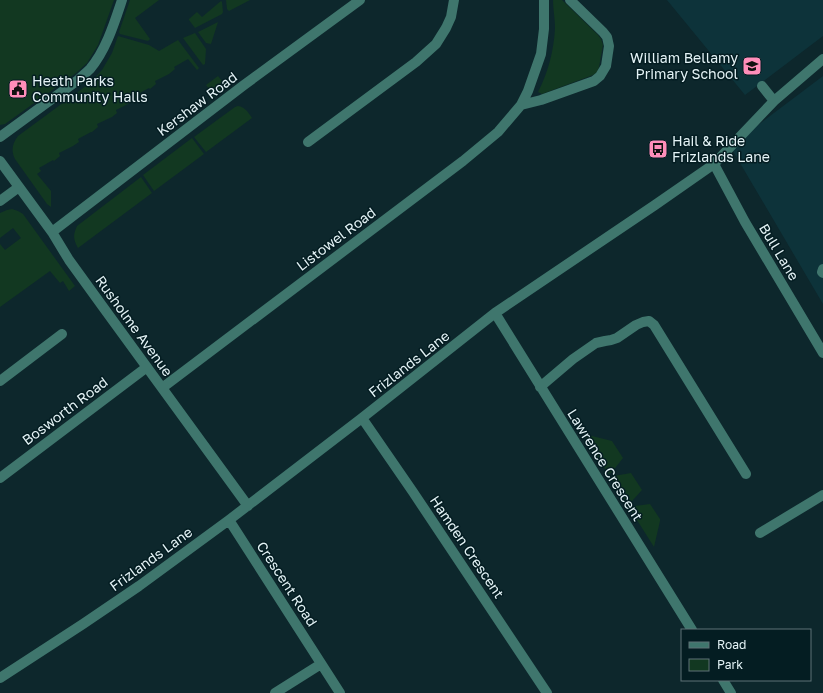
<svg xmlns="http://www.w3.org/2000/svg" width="823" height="693" viewBox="0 0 823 693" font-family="'Golos Text',sans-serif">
<rect width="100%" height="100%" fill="#0d272c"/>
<!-- built -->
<path fill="#0d333a" d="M 667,0 L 823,0 L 823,36 L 745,95 Z
M 823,76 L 823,304 L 730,146 Z"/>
<!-- green -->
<path fill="#123821" d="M 0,0 L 114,0 L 98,45 L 87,63 L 76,73 L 5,124 L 0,125 Z
M 130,0 L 159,0 L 135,18 L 150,39 L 148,41 L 120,34 L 119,32 Z
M 226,0 L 250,0 L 229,11 L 227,9 Z
M 553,0 L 562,0 L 598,35 L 601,39 L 603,45 L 599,67 L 597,72 L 593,75 L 542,94 L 538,92 C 548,73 554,50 555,28 C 555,19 553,9 553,0 Z
M 221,1 L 222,2 L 223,12 L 222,14 L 195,28 L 189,20 L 189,19 L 197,12 L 202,17 Z
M 218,22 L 211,44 L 206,43 L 198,32 Z
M 195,33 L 206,49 L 205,64 L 203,65 L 183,38 Z
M 118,36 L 149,45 L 159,51 L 178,40 L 199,68 L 197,70 L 188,59 L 174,67 L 175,69 L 169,74 L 155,81 L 156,84 L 150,89 L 149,88 L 136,95 L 137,98 L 130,103 L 116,110 L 117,113 L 112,117 L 97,124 L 98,127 L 92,132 L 91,132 L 78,139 L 79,142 L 73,146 L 59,153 L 60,156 L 54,161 L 53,160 L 39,168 L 41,171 L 37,174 L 51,191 L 51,207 L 47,204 L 15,159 C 11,151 12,144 18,136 L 90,83 L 102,70 L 112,53 Z
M 218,76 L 227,87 L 210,100 L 209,96 L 213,94 L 206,85 Z
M 238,106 C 245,107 248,112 252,118 L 206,152 L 194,137 L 235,107 Z
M 192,138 L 204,154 L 154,191 L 143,175 Z
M 141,177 L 152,193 L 78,248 C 73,239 73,235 77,226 Z
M 12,209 L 18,211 L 23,214 L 75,286 L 69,291 L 63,281 L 60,283 L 50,271 L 0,307 L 0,244 L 5,250 L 21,238 L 13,228 L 0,238 L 0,213 L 7,210 Z
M 584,434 L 612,441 L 623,458 L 612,472 L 608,474 Z
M 631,473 L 642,490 L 632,501 L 627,504 L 611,478 L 614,476 Z
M 650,504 L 660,519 L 660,521 L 654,547 L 630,509 L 635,506 Z"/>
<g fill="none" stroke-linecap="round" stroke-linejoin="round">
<!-- minor -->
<path stroke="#3f766d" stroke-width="10" d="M 762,86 L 774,101
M 521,105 L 541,100 L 594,81 L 600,76 L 606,66 L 609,46 L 607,37 L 603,32 L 570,0
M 0,137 L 78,80 C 82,76 86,73 90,69 C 106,50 114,24 122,0
M 308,142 L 416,62 L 436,44 L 446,28 L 451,17 L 454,0
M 0,161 L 52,232 L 69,260 L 103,307 L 173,403 L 248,506
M 714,164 L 745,222 L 823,353
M 0,201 L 19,187
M 52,232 L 244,85 L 360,0
M 823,269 L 822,272 L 823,273
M 495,313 L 692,630
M 0,381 L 62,334
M 540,387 L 573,359 L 596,343 L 605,341 L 611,340 L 617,338 L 636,325 L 643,322 L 649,321 L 654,325 L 746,474
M 162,388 L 463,161 L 498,132 L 521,105 L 528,91 L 541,54 L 544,29 L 544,0
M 362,418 L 413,492 L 547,693
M 0,478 L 147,367
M 229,520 L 340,693
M 760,533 L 823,495
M 0,678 L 83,624 L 139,586 L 229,520 L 362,418 L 495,313 L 655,205 L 714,164 L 774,101 L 823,59
M 723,680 L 731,693
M 275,693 L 321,664"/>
</g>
<!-- icons -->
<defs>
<g id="school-square" transform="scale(1)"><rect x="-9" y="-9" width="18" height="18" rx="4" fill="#ff8eba" stroke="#041d22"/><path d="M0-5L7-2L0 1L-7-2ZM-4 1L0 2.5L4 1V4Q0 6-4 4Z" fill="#111"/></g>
<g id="civic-square" transform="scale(1)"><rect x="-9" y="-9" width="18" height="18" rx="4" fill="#ff8eba" stroke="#041d22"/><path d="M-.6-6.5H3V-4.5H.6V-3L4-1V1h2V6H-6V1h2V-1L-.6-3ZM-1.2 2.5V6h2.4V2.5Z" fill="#111"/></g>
<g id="bus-square" transform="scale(1)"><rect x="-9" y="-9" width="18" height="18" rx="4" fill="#ff8eba" stroke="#041d22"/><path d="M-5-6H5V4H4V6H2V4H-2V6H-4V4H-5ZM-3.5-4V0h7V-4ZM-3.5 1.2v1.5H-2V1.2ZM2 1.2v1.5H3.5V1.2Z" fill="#111"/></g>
</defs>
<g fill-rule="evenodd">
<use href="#school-square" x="752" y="66"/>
<use href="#civic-square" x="18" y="89"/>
<use href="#bus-square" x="658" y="149"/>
</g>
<g text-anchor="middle" stroke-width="3" stroke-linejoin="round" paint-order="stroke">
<!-- poi labels -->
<g font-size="14" fill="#e4f3f6" stroke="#041d22" text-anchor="start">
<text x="738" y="63" text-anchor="end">William Bellamy<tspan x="738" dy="16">Primary School</tspan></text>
<text x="32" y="86">Heath Parks<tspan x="32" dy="16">Community Halls</tspan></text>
<text x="672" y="146">Hail &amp; Ride<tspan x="672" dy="16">Frizlands Lane</tspan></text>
</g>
<!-- street labels -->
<g font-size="14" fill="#e4f3f6" stroke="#041d22">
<text transform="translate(197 104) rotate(-37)" y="5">Kershaw Road</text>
<text transform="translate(336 239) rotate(-37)" y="5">Listowel Road</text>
<text transform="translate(779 252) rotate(59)" y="5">Bull Lane</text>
<text transform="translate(134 326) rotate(54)" y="5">Rusholme Avenue</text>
<text transform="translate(409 364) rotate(-38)" y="5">Frizlands Lane</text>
<text transform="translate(65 411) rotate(-37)" y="5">Bosworth Road</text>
<text transform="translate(605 465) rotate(58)" y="5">Lawrence Crescent</text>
<text transform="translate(467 547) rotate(56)" y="5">Hamden Crescent</text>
<text transform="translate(151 559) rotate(-36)" y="5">Frizlands Lane</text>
<text transform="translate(287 584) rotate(57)" y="5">Crescent Road</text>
</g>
</g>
<!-- legend -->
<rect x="681" y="629" width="130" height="52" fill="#041d22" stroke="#5e7377"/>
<rect x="689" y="642" width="20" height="6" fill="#3f766d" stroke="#5e7377"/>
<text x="717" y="649" font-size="12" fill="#e4f3f6">Road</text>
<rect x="689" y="659" width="20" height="12" fill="#123821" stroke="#5e7377"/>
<text x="717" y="669" font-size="12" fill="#e4f3f6">Park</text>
</svg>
